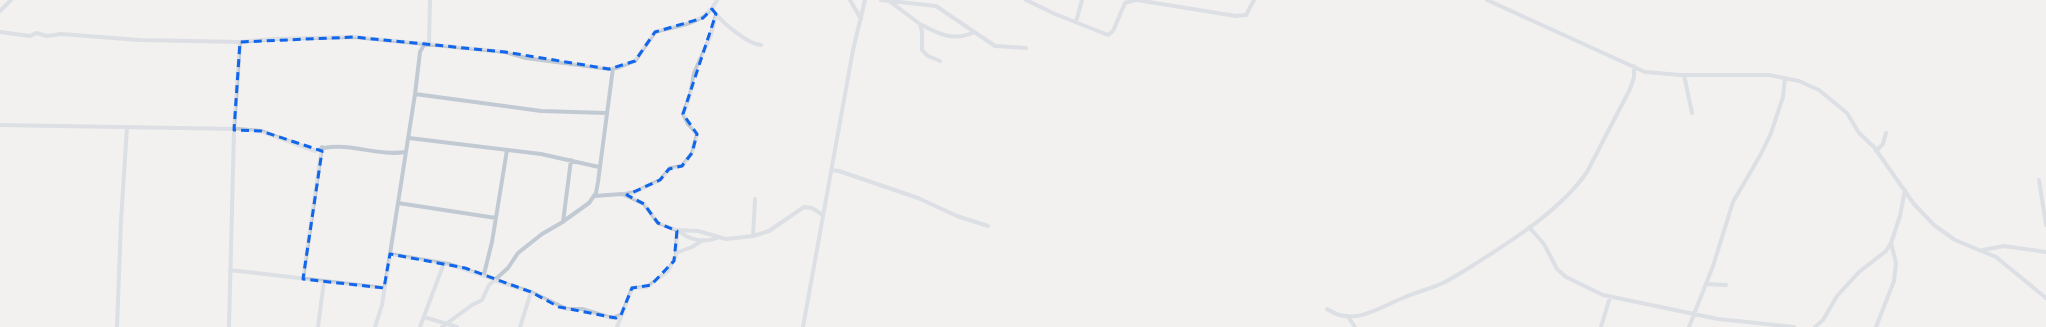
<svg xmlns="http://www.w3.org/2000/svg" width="2046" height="327" viewBox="0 0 2046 327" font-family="'Noto Sans',sans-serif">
<rect width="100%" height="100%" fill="#f3f1f0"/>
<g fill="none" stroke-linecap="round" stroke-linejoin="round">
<!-- minor -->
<path stroke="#c1cad3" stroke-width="4" d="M 850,0 L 861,19
M 881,0 L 936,6 L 995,46 L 1026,48
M 1026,0 L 1055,14 L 1108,35 L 1113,31 L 1125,3 L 1135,0
M 1137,0 L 1236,16 L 1246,15 L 1254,0
M 1487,0 L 1645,72 L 1680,75 L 1769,75 L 1799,81 L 1819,90 L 1847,113 L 1859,133 L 1874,147 L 1914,204 L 1934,225 L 1955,240 L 1996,257 L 2046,298
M 889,1 L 920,24 L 922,32 L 922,50 L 928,56 L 940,61
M 0,11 L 11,0
M 716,14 C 724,24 748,44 761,45
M 1076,22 L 1082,0
M 920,24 C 938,34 955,42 974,32
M 0,32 L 30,36 L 36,33 L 47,36 L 61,34 L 139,40 L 240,42 L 273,39 L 354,37 L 505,52 L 526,58 L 609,69 L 617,68 L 635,61 L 655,32 C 679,25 705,25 717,0
M 429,44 L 430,0
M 1684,75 L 1692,113
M 415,94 L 541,111 L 606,113
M 0,125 L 239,129 L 261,131 L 315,151 C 341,139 377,157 405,152
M 409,138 L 541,154 L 599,167
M 1876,151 L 1883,144 L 1886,133
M 832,170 L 839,171 L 918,198 L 957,216 L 988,226
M 2039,180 L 2046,225
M 625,194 L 635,192 L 660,180 L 670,168 L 682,166 L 692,153 L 697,134 L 688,124 L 683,114 L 690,95 L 694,73 L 711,35 L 716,14
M 594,196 L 622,194 L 627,196 L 644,204 L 658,223 L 676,230 L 698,231 L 726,239 L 753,236 L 769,231 L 804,207 L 812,208 L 823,215
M 398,203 L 496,218
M 563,222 L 571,160
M 1529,227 L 1544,244 L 1557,269 L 1566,277 L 1603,295 L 1718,319 L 1794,327
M 680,232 C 690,240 705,243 717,238
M 753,236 L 755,199
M 1983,250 L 2004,246 L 2046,252
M 676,253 L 692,247 L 703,240
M 390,254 L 449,264 L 494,279
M 230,270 L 384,288
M 484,274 L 492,242 L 507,150
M 303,279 L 322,147
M 494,280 L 531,292 L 567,309 L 582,309 L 612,318 L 621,315
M 1706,284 L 1726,285
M 1327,309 C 1353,327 1378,308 1403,298 C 1416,292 1430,289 1443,283 C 1453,278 1462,272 1472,266 C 1511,241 1560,211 1587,172 L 1630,89 L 1634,77 L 1634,66
M 424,317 L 457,327
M 1349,318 L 1355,327
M 117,327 L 121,221 L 127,127
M 229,327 L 234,130 L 240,42
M 318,327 L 324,281
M 375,327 L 382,305 L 398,203 L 415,94 L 420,52 L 425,43
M 420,327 L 444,263
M 442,327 L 472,305 L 482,300 L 489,285 L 508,268 L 518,253 L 542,234 L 561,223 L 589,203 L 596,193 L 598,182 L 613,68
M 520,327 L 531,292
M 617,327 L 632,288 L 647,287 L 668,271 L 676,256 L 677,231
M 803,327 L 853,50 L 865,0
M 1601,327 L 1610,297
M 1689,327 L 1713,266 L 1733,202 L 1761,154 L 1771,133 L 1783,97 L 1785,78
M 1815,327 L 1823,320 L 1837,296 L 1859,272 L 1886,251 L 1891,243 L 1900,216 L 1905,190
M 1876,327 L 1894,281 L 1896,263 L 1891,243"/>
</g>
<!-- marked area -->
<path d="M0 0H2046V327H0ZM 712,9 L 716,14 L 683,114 L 697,134 L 692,153 L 682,166 L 669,169 L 660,180 L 627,195 L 644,204 L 658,223 L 677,231 L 674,261 L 651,285 L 632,288 L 621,315 L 616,318 L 559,307 L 531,292 L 465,268 L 390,254 L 384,288 L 303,279 L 322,151 L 261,131 L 234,130 L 240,42 L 354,37 L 505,52 L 609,69 L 635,61 L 655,32 L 703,18 Z" fill="#f3f1f0" fill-opacity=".55" fill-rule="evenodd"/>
<path fill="none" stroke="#1166ec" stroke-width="3" stroke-dasharray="8 5" stroke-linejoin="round" d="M 712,9 L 716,14 L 683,114 L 697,134 L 692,153 L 682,166 L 669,169 L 660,180 L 627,195 L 644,204 L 658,223 L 677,231 L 674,261 L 651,285 L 632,288 L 621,315 L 616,318 L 559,307 L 531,292 L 465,268 L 390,254 L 384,288 L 303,279 L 322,151 L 261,131 L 234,130 L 240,42 L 354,37 L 505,52 L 609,69 L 635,61 L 655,32 L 703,18 Z"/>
</svg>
